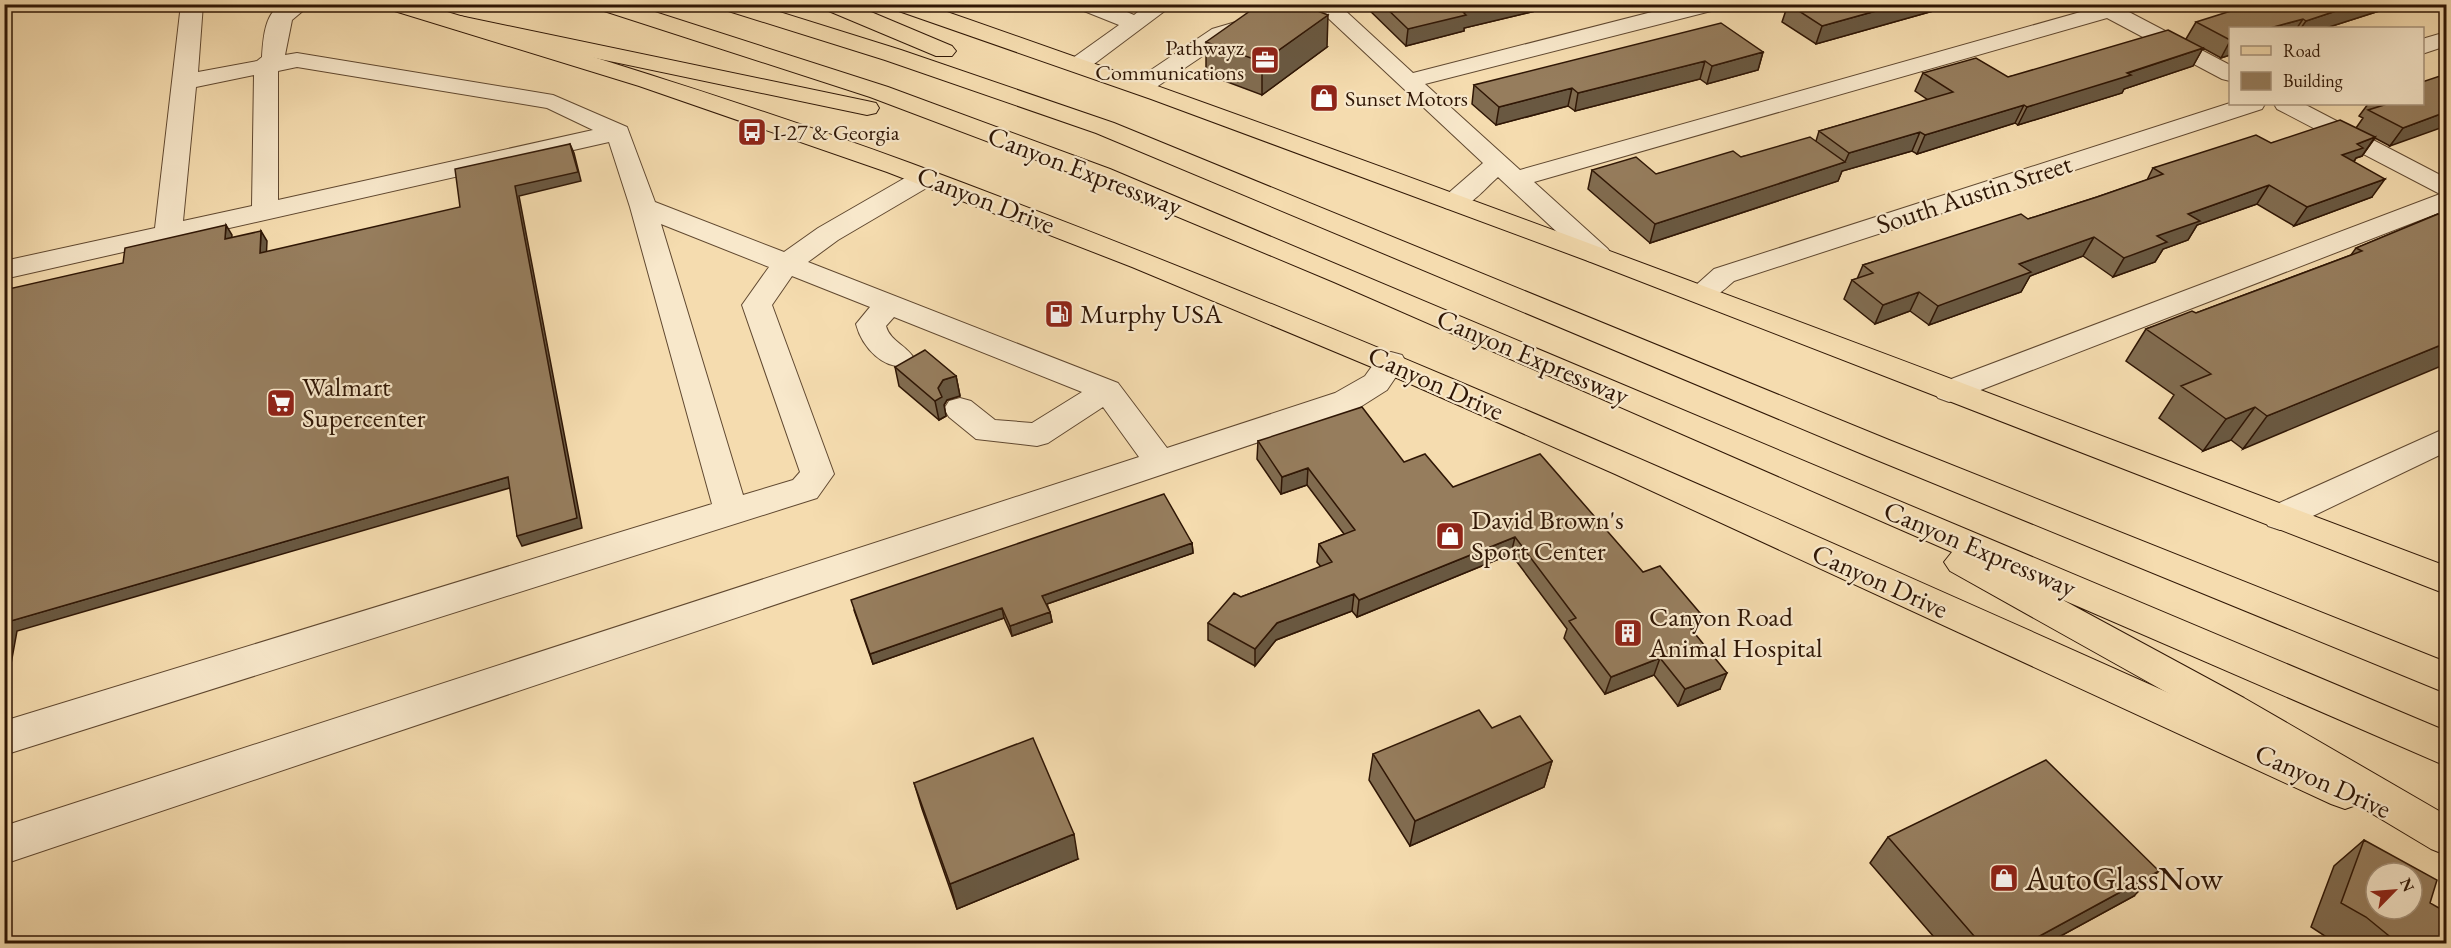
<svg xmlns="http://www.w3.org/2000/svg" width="2451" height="948" viewBox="0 0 2451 948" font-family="'EB Garamond',serif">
<rect width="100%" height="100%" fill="#f5dcaf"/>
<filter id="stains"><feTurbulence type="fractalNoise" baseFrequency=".00333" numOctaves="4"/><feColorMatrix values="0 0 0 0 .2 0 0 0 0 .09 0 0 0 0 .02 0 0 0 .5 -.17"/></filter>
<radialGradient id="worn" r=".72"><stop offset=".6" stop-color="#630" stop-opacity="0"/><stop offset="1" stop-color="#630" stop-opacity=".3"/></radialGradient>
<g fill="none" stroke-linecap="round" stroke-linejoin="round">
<!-- minor casing -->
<g stroke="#604830" stroke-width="2">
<path id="minor" d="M 181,4 L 203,4 L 198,72 L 257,61 L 262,57 C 263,42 264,12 282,5 C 289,2 303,4 311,4 L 292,20 L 285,55 L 297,53 L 553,95 L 627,127 L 655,202 L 784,252 L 818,228 L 917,171 L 926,169 L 935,171 L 939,177 L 935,183 L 838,240 L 808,262 L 1118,383 L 1167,448 L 1335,393 L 1365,376 L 1380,355 L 1391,352 L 1402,355 L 1406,362 L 1387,390 L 1357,409 L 4,864 L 4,826 L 1139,457 L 1103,407 L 1048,443 L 1037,446 L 976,439 L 949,417 L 944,409 L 949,401 L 960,398 L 971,401 L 995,420 L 1032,423 L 1082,392 L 894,317 L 886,326 C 890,341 906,345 914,358 L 910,365 C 884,372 862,347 856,324 L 870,307 L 792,276 L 772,305 L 834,474 L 817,498 L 4,755 L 4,721 L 712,504 L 630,207 L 609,142 L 4,279 L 4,261 L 155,228 ZM 297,67 L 547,108 L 593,130 L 278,200 L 278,71 ZM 254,75 L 252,206 L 183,221 L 196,87 ZM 661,224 L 769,267 L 742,305 L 800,472 L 793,480 L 743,495 Z
M 1076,4 L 1108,4 L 1134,15 L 1148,4 L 1174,4 L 1086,70 L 1070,70 L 1066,65 L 1070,60 L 1119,25 L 1079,9 Z
M 1313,4 L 1338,4 L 1413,73 L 1683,4 L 1722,4 L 1719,9 L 1425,84 L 1520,170 L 2091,9 L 2088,4 L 2143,4 L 2140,9 L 2129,12 L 2230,65 L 2230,81 L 2222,79 L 2107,18 L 1534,182 L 1608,249 L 1612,255 L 1608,261 L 1598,263 L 1588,261 L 1498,177 C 1482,191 1467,213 1445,208 L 1441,202 L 1445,196 L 1483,163 Z
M 1246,19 L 1254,21 L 1257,26 L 1254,31 L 1228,39 L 1149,92 L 1141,94 L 1133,92 L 1129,87 L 1133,82 L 1212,29 Z
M 2446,32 L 2446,46 L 2422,54 L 2422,39 Z
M 2230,103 L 2265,104 L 2262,109 L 1734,281 C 1720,293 1709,305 1690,300 L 1686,294 L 1714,269 Z
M 2274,104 L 2304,104 L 2446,178 L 2446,210 L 1960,398 L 1949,402 L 1938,398 L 1933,391 L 1938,384 L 2440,194 L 2277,109 Z
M 2446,428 L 2446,452 L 2292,526 L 2280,530 L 2268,526 L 2263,517 L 2268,508 Z"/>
</g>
<!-- major casing -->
<g stroke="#2f1605" stroke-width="2">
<path id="major" d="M 385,4 L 421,4 C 585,54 749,104 910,163 C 1403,346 1880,564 2359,778 L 2365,791 L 2359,804 L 2345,809 L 2331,804 L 1615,474 L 1374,368 L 1132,267 L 887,172 L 639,86 L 388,9 Z
M 890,4 L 924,4 C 1435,181 1940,375 2446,566 L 2446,594 L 1588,261 L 1151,99 L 893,9 Z"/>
</g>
<!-- highway casing -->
<g stroke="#2f1605" stroke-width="2">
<path id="highway" d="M 595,4 L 630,4 L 888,87 L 1110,169 L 2446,731 L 2446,766 L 2061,599 L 2244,698 L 2446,815 L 2446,855 L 2431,849 L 2216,720 L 1950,571 L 1944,562 L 1952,552 L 1334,282 L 1092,181 L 870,97 L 598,9 Z
M 719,4 L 754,4 L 901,50 L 1114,123 L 1889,440 L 2446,662 L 2446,693 L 1867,456 L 1096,133 L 885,60 L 722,9 Z
M 821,4 L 852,4 L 952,46 L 956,51 L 952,56 L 936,56 L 824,9 Z
M 460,16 L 867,101 L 876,103 L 879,108 L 876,113 L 867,115 L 452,28 L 449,23 L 452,18 Z"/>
</g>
<!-- minor -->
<use href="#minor" fill="#f8e8cb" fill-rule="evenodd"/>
<!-- major -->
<use href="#major" fill="#f5dcaf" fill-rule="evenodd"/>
<!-- highway -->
<use href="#highway" fill="#f5dcaf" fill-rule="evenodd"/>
</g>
<!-- wall -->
<path fill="#816c50" stroke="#2f1605" stroke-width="1.5" d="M 1363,4 L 1565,4 L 1464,28 L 1464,31 L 1406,46 Z
M 1788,4 L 1958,4 L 1816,44 L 1782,22 Z
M 2401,4 L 2326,28 L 2230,28 L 2230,55 L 2221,58 L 2203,48 L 2193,66 L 2124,89 L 2122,93 L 2018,125 L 2015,123 L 1917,154 L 1912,151 L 1842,171 L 1838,181 L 1650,243 L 1588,189 L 1592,170 L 1656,174 L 1741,157 L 1816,141 L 1819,131 L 1928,100 L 1915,91 L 1923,73 L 2008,77 L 2186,39 L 2196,22 Z
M 1206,42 L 1327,47 L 1262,95 L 1206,74 Z
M 1763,52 L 1758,70 L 1707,84 L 1700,79 L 1575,111 L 1568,106 L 1496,125 L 1472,104 L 1474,85 Z
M 2446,74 L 2390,146 L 2375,138 L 2362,156 L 2356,158 L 2354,162 L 2372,197 L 2294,226 L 2257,204 L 2197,225 L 2188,240 L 2163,249 L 2155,262 L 2113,277 L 2083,256 L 2030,276 L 2021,292 L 1929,325 L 1910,311 L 1875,324 L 1844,299 L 1852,280 L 1857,279 L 1863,265 L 2028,219 L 2097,197 L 2147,180 L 2153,168 L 2271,143 L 2356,128 L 2363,118 L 2359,116 L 2368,104 L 2422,104 Z
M 2438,214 L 2243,449 L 2231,440 L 2203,451 L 2159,418 L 2174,395 L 2126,361 L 2146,329 L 2196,313 L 2351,255 L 2356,248 Z
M 895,367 L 956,376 L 960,396 L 947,400 L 944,405 L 946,416 L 939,420 L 899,386 Z
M 1258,441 L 1404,462 L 1453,487 L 1692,630 L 1720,689 L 1678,706 L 1654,675 L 1605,694 L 1564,638 L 1567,629 L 1511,554 L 1357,617 L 1352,611 L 1276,640 L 1255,666 L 1208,640 L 1208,623 L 1241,597 L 1321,567 L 1317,562 L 1319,544 L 1344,534 L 1307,485 L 1281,494 L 1257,459 Z
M 1192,543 L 1193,553 L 1047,604 L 1050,612 L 1052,622 L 1012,636 L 1004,618 L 873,664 L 854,610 Z
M 1492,728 L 1552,761 L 1544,787 L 1410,846 L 1369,780 L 1373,754 Z
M 914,783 L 1078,859 L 957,909 L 922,809 Z
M 1888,837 L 2134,896 L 2046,944 L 1940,944 L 1870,863 Z
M 2364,840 L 2430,903 L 2446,944 L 2337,944 L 2311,927 L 2334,866 Z"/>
<!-- shaded-wall -->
<path fill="#695841" stroke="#2f1605" stroke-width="1.5" d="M 1496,4 L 1565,4 L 1464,28 L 1464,31 L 1406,46 L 1408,29 L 1463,12 Z
M 1901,4 L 1958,4 L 1816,44 L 1822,26 Z
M 2357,4 L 2401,4 L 2326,28 L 2301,28 L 2306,21 Z
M 1328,15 L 1327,47 L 1262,95 L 1262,62 Z
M 2303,19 L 2297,28 L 2270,28 Z
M 2230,41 L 2230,55 L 2221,58 Z
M 2203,48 L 2193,66 L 2124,89 L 2122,93 L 2018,125 L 2027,107 Z
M 1763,52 L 1758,70 L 1707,84 L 1712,66 Z
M 1705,61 L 1700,79 L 1575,111 L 1578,93 Z
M 1572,88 L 1568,106 L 1496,125 L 1499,107 Z
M 2024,105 L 2015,123 L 1917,154 L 1925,135 Z
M 2446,112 L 2446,126 L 2390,146 L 2403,128 Z
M 1920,132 L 1912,151 L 1842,171 L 1838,181 L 1650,243 L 1655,224 L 1845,162 L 1849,153 Z
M 2375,137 L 2362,156 L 2356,158 L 2351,166 L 2342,155 L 2357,144 Z
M 570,144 L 574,153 L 581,181 L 519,196 L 582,528 L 522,546 L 517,536 L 515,186 Z
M 2385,179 L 2372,197 L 2294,226 L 2307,207 Z
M 2269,185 L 2257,204 L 2197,225 L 2188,240 L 2163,249 L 2155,262 L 2113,277 L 2124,258 L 2157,236 L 2188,214 Z
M 226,225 L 232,235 L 231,249 L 225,239 Z
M 261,231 L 267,241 L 266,263 L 260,253 Z
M 2094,237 L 2083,256 L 2030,276 L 2021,292 L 1929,325 L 1938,306 L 2019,264 Z
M 1919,292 L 1910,311 L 1875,324 L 1883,305 Z
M 2446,343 L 2446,364 L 2243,449 L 2267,416 Z
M 956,376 L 960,396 L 947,400 L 944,405 L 946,416 L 939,420 L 935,401 L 938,388 L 943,380 Z
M 2255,407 L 2231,440 L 2203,451 L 2226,419 Z
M 1308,468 L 1307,485 L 1281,494 L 1282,477 Z
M 508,477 L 513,487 L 17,631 L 4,702 L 4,634 L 7,622 Z
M 1515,537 L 1511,554 L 1357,617 L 1359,600 Z
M 1192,543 L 1193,553 L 1044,605 L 1042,596 Z
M 1354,594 L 1352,611 L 1276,640 L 1255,666 L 1255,649 L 1277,623 Z
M 1002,608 L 1004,618 L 873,664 L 870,654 Z
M 1050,612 L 1052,622 L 1012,636 L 1010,626 Z
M 1700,613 L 1693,630 L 1683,619 Z
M 1660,658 L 1654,675 L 1605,694 L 1611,677 Z
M 1727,673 L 1720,689 L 1678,706 L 1685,689 Z
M 1552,761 L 1544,787 L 1410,846 L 1415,821 Z
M 1074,834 L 1078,859 L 957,909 L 950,884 Z
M 2159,871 L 2134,896 L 2046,944 L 2025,944 Z"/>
<!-- building -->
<path fill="#967d5d" stroke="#2f1605" stroke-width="1.5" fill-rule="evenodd" d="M 1260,4 L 1300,4 L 1328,15 L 1262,62 L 1206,42 Z
M 1382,4 L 1496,4 L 1463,12 L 1466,15 L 1408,29 Z
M 1788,4 L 1901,4 L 1822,26 Z
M 2253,4 L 2357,4 L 2306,21 L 2303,19 L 2270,28 L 2230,28 L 2230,40 L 2196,22 Z
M 1721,23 L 1763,52 L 1712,66 L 1705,61 L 1578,93 L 1572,88 L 1499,107 L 1474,85 Z
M 2168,30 L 2203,48 L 2127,73 L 2131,75 L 2027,107 L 2024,105 L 1925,135 L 1920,132 L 1849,153 L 1819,131 L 1953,92 L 1923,73 L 1976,58 L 2008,77 Z
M 2446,74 L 2446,112 L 2403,128 L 2368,110 L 2384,105 L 2382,104 L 2422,104 L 2422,82 Z
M 2340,120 L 2375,137 L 2357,144 L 2363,148 L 2342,155 L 2385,179 L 2307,207 L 2269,185 L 2188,214 L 2200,221 L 2157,236 L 2167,242 L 2124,258 L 2094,237 L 2019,264 L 2031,272 L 1938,306 L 1919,292 L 1883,305 L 1852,280 L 1873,273 L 1863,265 L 2021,214 L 2028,219 L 2097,197 L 2163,174 L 2153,168 L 2256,135 L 2271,143 Z
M 1810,137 L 1845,162 L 1655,224 L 1592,170 L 1636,157 L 1656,174 L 1733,151 L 1741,157 Z
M 570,144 L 578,172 L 515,186 L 577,518 L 517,536 L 508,477 L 7,622 L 4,634 L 4,290 L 123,263 L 125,248 L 226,225 L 225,239 L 261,231 L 260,253 L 460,207 L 455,169 Z
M 2438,214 L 2441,216 L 2446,214 L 2446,343 L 2267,416 L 2255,407 L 2226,419 L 2181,386 L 2211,374 L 2146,329 L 2192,311 L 2196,313 L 2362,251 L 2356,248 Z
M 925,350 L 956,376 L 943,380 L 938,388 L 942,397 L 935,401 L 895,367 Z
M 1362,407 L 1404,462 L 1425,454 L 1453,487 L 1540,454 L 1643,572 L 1660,566 L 1700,613 L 1683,619 L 1727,673 L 1685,689 L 1660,658 L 1611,677 L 1569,621 L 1576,618 L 1515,537 L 1359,600 L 1354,594 L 1277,623 L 1255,649 L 1208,623 L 1234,593 L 1241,597 L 1332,562 L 1319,544 L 1355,530 L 1308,468 L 1282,477 L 1258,441 Z
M 1164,494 L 1192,543 L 1042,596 L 1050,612 L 1010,626 L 1002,608 L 870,654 L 851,600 Z
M 1479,710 L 1492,728 L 1520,716 L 1552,761 L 1415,821 L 1373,754 Z
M 1033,738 L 1074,834 L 950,884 L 914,783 Z
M 2046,760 L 2159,871 L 2025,944 L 1981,944 L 1888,837 Z
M 2364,840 L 2437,880 L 2430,903 L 2446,912 L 2446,944 L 2399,944 L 2366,917 L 2341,903 ZM 2376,873 L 2412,873 L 2412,909 L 2376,909 Z"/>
<!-- icons -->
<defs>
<g id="office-square" transform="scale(1.5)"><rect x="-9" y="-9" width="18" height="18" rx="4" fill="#8f2418" stroke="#f8e8cb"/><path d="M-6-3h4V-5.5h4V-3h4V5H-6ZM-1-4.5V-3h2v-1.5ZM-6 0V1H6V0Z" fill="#fff"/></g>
<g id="shop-square" transform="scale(1.5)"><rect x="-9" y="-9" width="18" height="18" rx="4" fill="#8f2418" stroke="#f8e8cb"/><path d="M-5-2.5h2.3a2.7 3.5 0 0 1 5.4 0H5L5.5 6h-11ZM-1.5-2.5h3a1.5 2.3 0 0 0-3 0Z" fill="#fff"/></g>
<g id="bus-square" transform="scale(1.5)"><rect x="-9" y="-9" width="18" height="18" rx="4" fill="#8f2418" stroke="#f8e8cb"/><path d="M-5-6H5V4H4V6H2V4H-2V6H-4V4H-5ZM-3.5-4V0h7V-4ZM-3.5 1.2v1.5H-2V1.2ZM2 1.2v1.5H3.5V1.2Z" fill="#fff"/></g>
<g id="fuel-square" transform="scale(1.5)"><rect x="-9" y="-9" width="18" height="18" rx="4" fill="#8f2418" stroke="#f8e8cb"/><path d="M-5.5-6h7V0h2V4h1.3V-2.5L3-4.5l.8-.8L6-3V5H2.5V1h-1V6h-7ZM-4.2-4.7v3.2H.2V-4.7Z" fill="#fff"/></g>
<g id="supermarket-square" transform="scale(1.5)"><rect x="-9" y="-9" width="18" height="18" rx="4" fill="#8f2418" stroke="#f8e8cb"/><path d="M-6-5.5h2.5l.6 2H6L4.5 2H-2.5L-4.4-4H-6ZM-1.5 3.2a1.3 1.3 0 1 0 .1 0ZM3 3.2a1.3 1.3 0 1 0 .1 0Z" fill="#fff"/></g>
<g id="building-square" transform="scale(1.5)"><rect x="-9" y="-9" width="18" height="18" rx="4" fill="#8f2418" stroke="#f8e8cb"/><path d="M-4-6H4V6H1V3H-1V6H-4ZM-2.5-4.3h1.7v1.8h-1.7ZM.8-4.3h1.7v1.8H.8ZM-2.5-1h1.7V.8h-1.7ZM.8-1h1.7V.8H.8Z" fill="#fff"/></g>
</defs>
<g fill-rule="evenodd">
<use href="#office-square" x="1265" y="60"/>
<use href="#shop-square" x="1324" y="98"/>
<use href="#bus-square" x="752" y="132"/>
<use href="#fuel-square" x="1059" y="314"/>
<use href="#supermarket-square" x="281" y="403"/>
<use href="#shop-square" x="1450" y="536"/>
<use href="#building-square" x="1628" y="633"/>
<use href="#shop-square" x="2004" y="878"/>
</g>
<g text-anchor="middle" stroke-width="4.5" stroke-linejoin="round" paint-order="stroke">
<!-- far-poi labels -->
<g font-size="22" fill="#2f1605" stroke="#f8e8cb" text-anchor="start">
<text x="1244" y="55" text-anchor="end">Pathwayz<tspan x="1244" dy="25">Communications</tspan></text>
<text x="1345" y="106">Sunset Motors</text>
<text x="773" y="140">I-27 &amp; Georgia</text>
</g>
<!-- street labels -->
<g font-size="27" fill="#2f1605" stroke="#f8e8cb">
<text transform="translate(1085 171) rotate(21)" y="9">Canyon Expressway</text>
<text transform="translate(1974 194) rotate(-18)" y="9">South Austin Street</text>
<text transform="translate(986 200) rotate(21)" y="9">Canyon Drive</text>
<text transform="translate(1533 357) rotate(23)" y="9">Canyon Expressway</text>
<text transform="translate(1436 383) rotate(24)" y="9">Canyon Drive</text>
<text transform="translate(1980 549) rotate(23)" y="9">Canyon Expressway</text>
<text transform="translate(1880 581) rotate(24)" y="9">Canyon Drive</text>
<text transform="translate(2323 781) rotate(24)" y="9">Canyon Drive</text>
</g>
<!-- poi labels -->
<g font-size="27" fill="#2f1605" stroke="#f8e8cb" text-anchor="start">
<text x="1080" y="323">Murphy USA</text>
<text x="302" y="396">Walmart<tspan x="302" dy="31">Supercenter</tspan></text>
<text x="1471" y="529">David Brown's<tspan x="1471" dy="31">Sport Center</tspan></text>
<text x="1649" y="626">Canyon Road<tspan x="1649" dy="31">Animal Hospital</tspan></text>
</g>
<!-- near-poi labels -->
<g font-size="33" fill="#2f1605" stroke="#f8e8cb" text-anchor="start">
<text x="2025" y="890">AutoGlassNow</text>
</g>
</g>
<!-- margin -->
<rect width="2451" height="948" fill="none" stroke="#f5dcaf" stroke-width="24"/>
<rect x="6" y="6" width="2439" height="936" fill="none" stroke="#2f1605" stroke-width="3"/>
<rect x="12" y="12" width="2427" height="924" fill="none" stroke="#2f1605" stroke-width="1.5"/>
<!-- legend -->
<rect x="2229" y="27" width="195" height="78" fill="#f8e8cb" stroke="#a8947c" stroke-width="1.5"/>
<rect x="2241" y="46" width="30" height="9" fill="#f5dcaf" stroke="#a8947c" stroke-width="1.5"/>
<text x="2283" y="57" font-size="18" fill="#2f1605">Road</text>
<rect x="2241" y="72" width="30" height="18" fill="#967d5d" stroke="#a8947c" stroke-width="1.5"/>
<text x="2283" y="87" font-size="18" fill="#2f1605">Building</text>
<!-- north arrow -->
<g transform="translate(2394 891) rotate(65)"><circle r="28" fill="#f8e8cb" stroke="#a8947c" stroke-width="1.5"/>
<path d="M0-4.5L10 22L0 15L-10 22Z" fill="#8f2418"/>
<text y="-9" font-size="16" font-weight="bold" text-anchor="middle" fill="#2f1605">N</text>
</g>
<rect width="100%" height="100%" filter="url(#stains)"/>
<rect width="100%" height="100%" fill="url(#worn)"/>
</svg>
